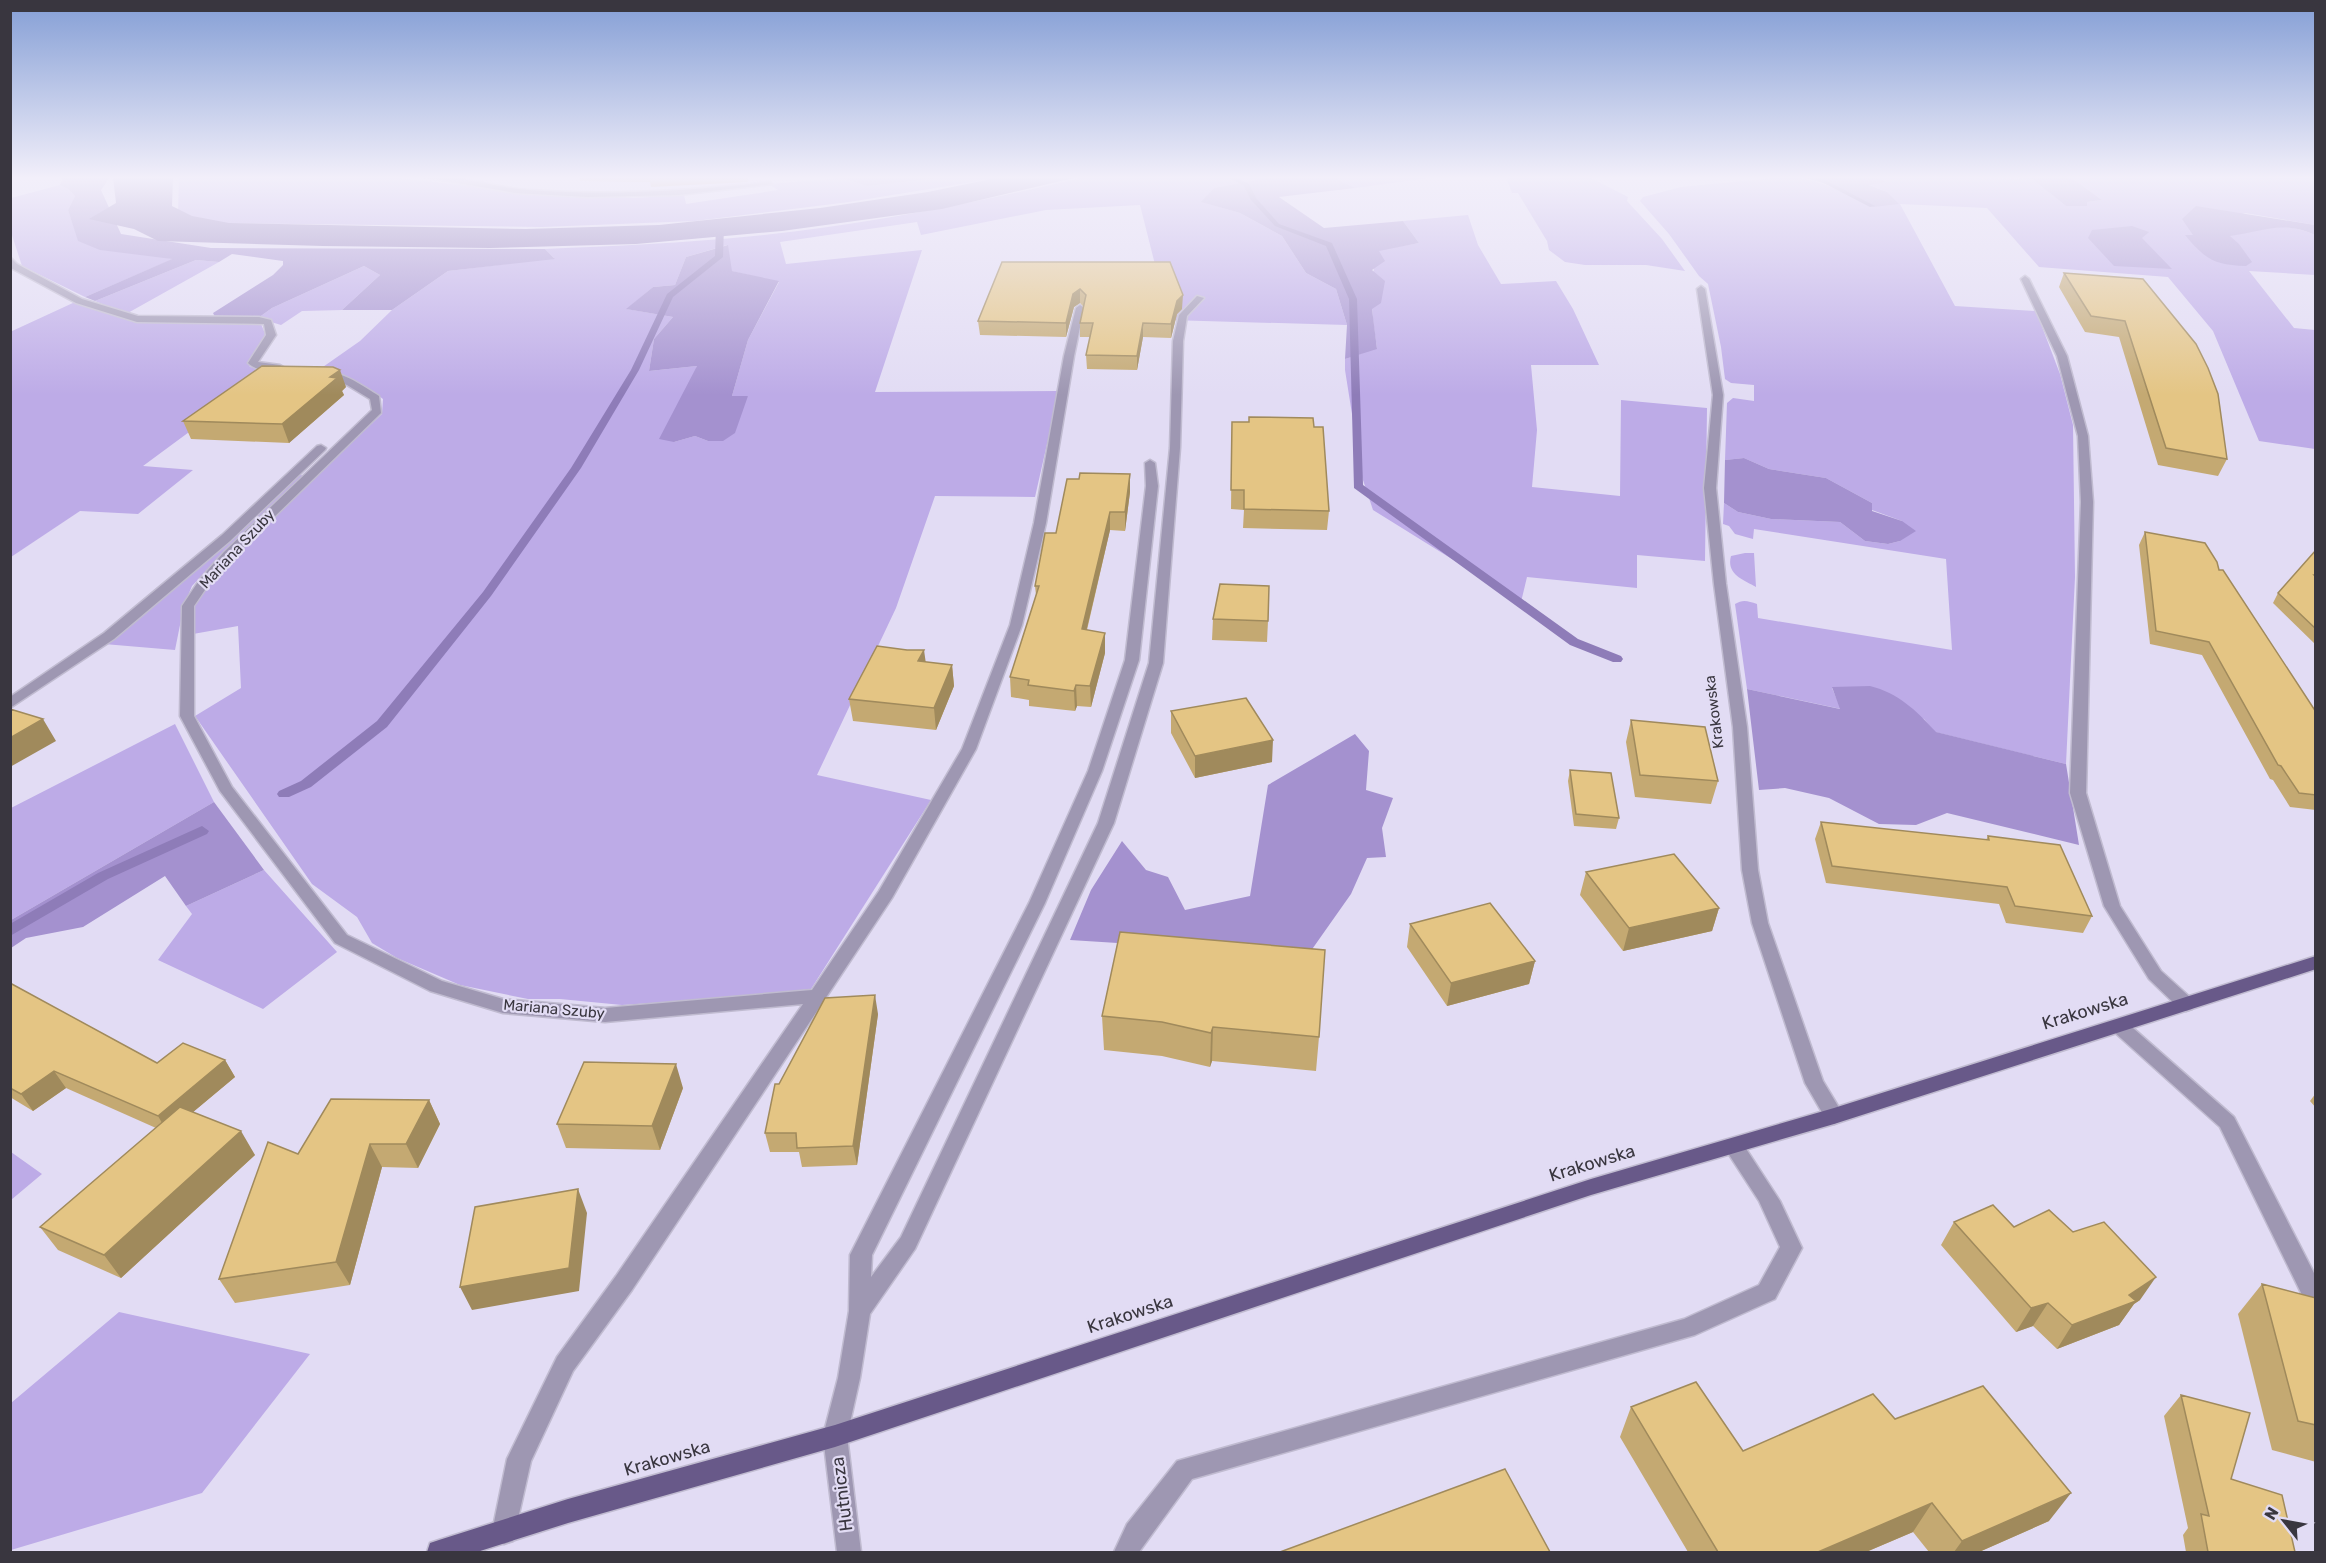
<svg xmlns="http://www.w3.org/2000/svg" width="2326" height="1563" viewBox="0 0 2326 1563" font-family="Rubik,sans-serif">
<rect width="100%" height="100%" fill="#e2dcf4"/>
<!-- green -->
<path fill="#bdabe7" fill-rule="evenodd" d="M 179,177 L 390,177 L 523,192 L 634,198 L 684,195 L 686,204 L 778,190 L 769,184 L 841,178 L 867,186 L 951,177 L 1003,177 L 849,202 L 695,221 L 542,227 L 212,223 L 178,214 Z
M 1085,177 L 1271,177 L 1214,188 L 1202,202 L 1240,213 L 1282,236 L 1306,273 L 1336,289 L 1347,325 L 1169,320 L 1140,205 L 1046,210 L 921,235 L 917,222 L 780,242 L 786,264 L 922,250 L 875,392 L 1059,391 L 1035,497 L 935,496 L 896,608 L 817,775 L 931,800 L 811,989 L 741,997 L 622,1005 L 560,999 L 528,999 L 460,985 L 397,958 L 372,943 L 357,917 L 312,884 L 195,716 L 241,688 L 238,626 L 193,634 L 194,607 L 210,581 L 278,511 L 382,414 L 383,399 C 364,383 343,376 320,369 L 360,341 L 392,310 L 448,271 L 554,258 L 545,249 C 614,246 684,243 754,236 C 865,225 976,203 1085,177 ZM 727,245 L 731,271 L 779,282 L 748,340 L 732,396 L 748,396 L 708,441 L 695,436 L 674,442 L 697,366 L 649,371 L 654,339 L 673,317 L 627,309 L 653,287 L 675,285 L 686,257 Z
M 1333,177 L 1437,177 L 1355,188 Z
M 1506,177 L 1589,177 L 1628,197 L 1627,201 L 1662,239 L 1685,271 L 1646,265 L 1585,265 L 1565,262 L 1549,250 L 1547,241 L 1518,193 L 1512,193 Z
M 1785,177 C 1818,178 1844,192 1873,207 L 1887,192 L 1868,184 L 1886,181 L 1876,177 L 2032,179 L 2066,206 L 2087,206 L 2087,202 L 2102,200 L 2071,177 L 2315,177 L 2315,225 L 2245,213 L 2194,236 L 2185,236 C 2201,236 2217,238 2233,235 C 2266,230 2282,220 2315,235 L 2315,275 L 2249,271 L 2294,328 L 2315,330 L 2315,449 L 2259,441 L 2213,331 L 2168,277 L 2039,267 L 1987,208 L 1900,204 L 1955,306 L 2036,311 L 2060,374 L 2073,425 L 2075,577 L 2066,764 L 1935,732 L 1924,719 L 1832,688 L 1841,709 L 1747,689 L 1735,604 C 1743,599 1748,601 1757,604 L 1758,618 L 1952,650 L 1946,559 L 1754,529 L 1753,539 L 1735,534 L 1729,526 L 1723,524 L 1724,503 L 1738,512 L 1771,519 L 1840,522 L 1865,541 L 1888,544 L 1900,541 L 1902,521 L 1872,510 L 1872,503 L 1826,478 L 1769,469 L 1744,458 L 1725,460 L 1727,403 L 1733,398 L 1754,401 L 1754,385 L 1731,383 L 1725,379 L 1721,347 L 1708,284 L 1699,276 L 1669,234 L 1640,201 L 1643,197 L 1681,187 Z
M 60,185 L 68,189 L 75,196 L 68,210 L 79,241 L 173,259 L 85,297 L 22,266 L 11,232 L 11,198 Z
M 1468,215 L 1478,245 L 1501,284 L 1556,281 L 1573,309 L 1599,365 L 1531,365 L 1537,430 L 1532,487 L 1620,496 L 1621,400 L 1707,408 L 1705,561 L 1637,555 L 1637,588 L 1527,577 L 1521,602 L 1373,510 L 1362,477 L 1345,370 L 1345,359 L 1377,348 C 1372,315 1367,283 1379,250 L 1419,243 L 1403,221 Z
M 196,260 L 219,262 L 126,314 L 95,301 Z
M 364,266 L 380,275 L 342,310 L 302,311 L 281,325 L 258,318 L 272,308 Z
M 75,302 L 141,322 L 261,324 L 266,336 L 248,363 L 250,367 L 317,374 L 204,421 L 143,466 L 193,470 L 138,514 L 80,511 L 11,557 L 10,332 Z
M 299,475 L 308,476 L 228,548 L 192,586 L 184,605 L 175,650 L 104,644 L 233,536 Z
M 1745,553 L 1754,553 L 1756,587 C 1743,580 1726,574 1731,556 Z
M 175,724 L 214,802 L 11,920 L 11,808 Z
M 264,870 L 337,952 L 263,1009 L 158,960 L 192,914 L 186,906 Z
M 11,1152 L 42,1174 L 11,1200 Z
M 119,1312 L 310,1354 L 202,1493 L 11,1550 L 11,1403 Z"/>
<!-- forest -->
<path fill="#a491cf" d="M 63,177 L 110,177 L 101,190 L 121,234 L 211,248 L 545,249 L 555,259 L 448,271 L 392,310 L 342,310 L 380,275 L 364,266 L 272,308 L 258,318 L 215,317 L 213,313 L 273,275 L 283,265 L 283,261 L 232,254 L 219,262 L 196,260 L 95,301 L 85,297 L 172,259 L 100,250 L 78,241 L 68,210 L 75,196 L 68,189 L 60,185 Z
M 826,177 L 951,177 L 867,186 L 841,178 Z
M 1271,177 L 1333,177 L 1355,188 L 1279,197 L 1324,228 L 1403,221 L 1419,243 L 1379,251 L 1385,261 L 1372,270 L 1385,281 L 1381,303 L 1372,309 L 1377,349 L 1345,359 L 1347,325 L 1336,289 L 1306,273 L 1282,236 L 1240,213 L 1201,202 L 1214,188 Z
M 1801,177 L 1876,177 L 1887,182 L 1869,185 L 1887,192 L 1899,204 L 1873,207 L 1830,185 Z
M 2006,177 L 2101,177 L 2072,178 L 2102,200 L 2087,202 L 2087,206 L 2066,206 L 2032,179 Z
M 2196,206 L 2315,225 L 2315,235 C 2282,220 2264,231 2230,236 L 2239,244 L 2252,262 L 2246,266 C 2214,265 2205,259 2185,235 L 2193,235 L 2182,219 Z
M 2132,226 L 2149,232 L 2142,238 L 2172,269 L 2114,266 L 2088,238 L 2092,230 Z
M 728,245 L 732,271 L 779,281 L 748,340 L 732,396 L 748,396 L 735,433 L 723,441 L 708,441 L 695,436 L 674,442 L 659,439 L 697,366 L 649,371 L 654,339 L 673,317 L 626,309 L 653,287 L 675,285 L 686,257 Z
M 1744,458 L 1769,469 L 1826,478 L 1872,503 L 1872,511 L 1902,521 L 1916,531 L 1900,541 L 1888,544 L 1865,541 L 1840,522 L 1771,519 L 1738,512 L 1724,503 L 1725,460 Z
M 1870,686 C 1898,693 1916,710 1936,732 L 2066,764 L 2079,845 L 1947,813 L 1916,825 L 1879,824 L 1829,798 L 1785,788 L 1759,790 L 1747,689 L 1840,709 L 1832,687 Z
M 1355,734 L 1369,751 L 1366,790 L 1393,798 L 1382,828 L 1386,857 L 1367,858 L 1351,894 L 1308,955 L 1070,940 L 1091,890 L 1122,841 L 1146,870 L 1168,877 L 1185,910 L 1250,896 L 1268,785 Z
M 214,802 L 264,870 L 186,906 L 165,876 L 83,927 L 26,938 L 11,948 L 11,920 Z"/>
<!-- water -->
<path fill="#8e7cb8" d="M 113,177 L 173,177 L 172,206 L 192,216 L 229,223 L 526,229 L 659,225 L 820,208 L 928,192 L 1001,177 L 1078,177 L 942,209 L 782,231 L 636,244 L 490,248 L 323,246 L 158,241 L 134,229 L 89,219 L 116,203 Z"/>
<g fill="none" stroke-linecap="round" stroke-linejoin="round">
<!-- stream -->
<path fill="#8e7cb8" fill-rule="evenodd" d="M 1228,177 L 1235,177 L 1249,184 L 1256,198 L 1279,224 L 1332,243 L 1357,299 L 1363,485 L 1578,639 L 1621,656 L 1623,659 L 1621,662 L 1613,662 L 1570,645 L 1354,488 L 1349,299 L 1326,246 L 1275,226 L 1251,200 L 1244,186 Z
M 1812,177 L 1819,177 L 1875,206 L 1870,207 Z
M 720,224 L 724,226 L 723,257 L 673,297 L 639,370 L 581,468 L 491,596 L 387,727 L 311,787 L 289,797 L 279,797 L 277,794 L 279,791 L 301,781 L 377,721 L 483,592 L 571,468 L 631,370 L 667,294 L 715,256 L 716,226 Z
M 202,826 L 209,831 L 207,834 L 108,879 L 10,936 L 10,924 L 98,873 Z"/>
<!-- minor casing -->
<g stroke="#c0bbd0" stroke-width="3">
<path id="minor" d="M 424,177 C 458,174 495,188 529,190 C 610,196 689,191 769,182 L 773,184 L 678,195 L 588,197 L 515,193 Z
M 10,257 L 17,264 L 82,299 L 138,316 L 259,317 L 271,320 L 276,335 L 258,362 L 280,365 L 285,368 C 276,374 256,371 248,363 L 266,335 L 264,324 L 137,322 L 76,303 L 11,268 Z
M 2025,276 L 2029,279 L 2067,356 L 2088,436 L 2093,502 L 2086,793 L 2120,906 L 2161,971 L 2192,999 L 2195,1004 L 2192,1009 L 2186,1011 L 2180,1009 L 2149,979 L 2104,906 L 2070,793 L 2081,502 L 2078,436 L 2057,356 L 2021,279 Z
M 1701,286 L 1705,289 L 1723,395 L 1716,488 L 1726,584 L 1747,727 L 1758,870 L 1768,923 L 1823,1081 L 1844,1116 L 1841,1121 L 1834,1124 L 1827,1121 L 1805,1083 L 1752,923 L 1742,870 L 1733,727 L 1714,584 L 1704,488 L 1713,395 L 1697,289 Z
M 1197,296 L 1204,298 L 1187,316 L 1183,341 L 1180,448 L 1163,663 L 1114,823 L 915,1249 L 870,1314 L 860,1378 L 847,1436 L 861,1552 L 837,1552 L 823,1436 L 838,1378 L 849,1311 L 850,1255 L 1029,903 L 1088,771 L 1125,660 L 1146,486 L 1145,463 L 1150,460 L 1155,463 L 1158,486 L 1139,660 L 1102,771 L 1045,903 L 872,1255 L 871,1277 L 901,1237 L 1098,823 L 1149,663 L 1170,448 L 1173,341 L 1179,315 Z
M 1080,305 L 1084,308 L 1074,356 L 1046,523 L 1022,625 L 976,749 L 892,898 L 632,1290 L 573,1371 L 531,1461 L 513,1541 L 504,1544 L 495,1541 L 492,1532 L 507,1459 L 557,1357 L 616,1276 L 803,1004 L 605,1022 L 503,1013 L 430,991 L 335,943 L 220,791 L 180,716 L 182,606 L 200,579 L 224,552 L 372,410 L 370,399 L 347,385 L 322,376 L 322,372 C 341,370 363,386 379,396 L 381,413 L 232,558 L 209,584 L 194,606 L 194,716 L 232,787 L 347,935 L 442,981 L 503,999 L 605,1008 L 812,990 L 879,891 L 962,749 L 1010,625 L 1034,523 L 1064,356 L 1076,308 Z
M 321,445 L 326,448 L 325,450 L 230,541 L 114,639 L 10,708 L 10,697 L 104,633 L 222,535 L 317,446 Z
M 2119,1019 L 2125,1021 L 2234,1117 L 2316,1277 L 2316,1307 L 2307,1305 L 2220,1127 L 2113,1031 L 2110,1026 L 2113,1021 Z
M 1734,1139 L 1741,1141 L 1780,1201 L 1802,1248 L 1775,1299 L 1695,1335 L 1192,1479 L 1139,1552 L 1114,1552 L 1127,1524 L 1177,1461 L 1684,1319 L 1759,1285 L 1780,1247 L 1759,1201 L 1724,1147 L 1727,1141 Z"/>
</g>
<!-- major casing -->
<g stroke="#c0bbd0" stroke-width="3">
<path id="major" d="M 2316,956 L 2316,969 L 1834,1124 L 1591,1195 L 835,1447 L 568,1523 L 477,1552 L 427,1552 L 430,1543 L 439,1540 L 568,1499 L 835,1425 L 1591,1179 L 1834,1108 Z"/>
</g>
<!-- minor -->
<use href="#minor" fill="#9e97b2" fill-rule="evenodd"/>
<!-- major -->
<use href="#major" fill="#685989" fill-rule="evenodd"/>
</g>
<!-- wall -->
<path fill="#c4a972" d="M 579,177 L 748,177 L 748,182 L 651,187 L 650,182 L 580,181 Z
M 1002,262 L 1182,309 L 1177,314 L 1171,338 L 1143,337 L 1137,370 L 1087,369 L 1086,355 L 1090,337 L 1080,337 L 1080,323 L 1083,306 L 1080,303 L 1074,307 L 1066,337 L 980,335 L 978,321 Z
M 2064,273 L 2143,279 L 2227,459 L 2218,476 L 2158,465 L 2119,337 L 2085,332 L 2059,287 Z
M 346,387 L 342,391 L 344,395 L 289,443 L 191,439 L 183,421 Z
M 1232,422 L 1329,511 L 1327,530 L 1243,528 L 1244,510 L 1231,509 Z
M 1130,474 L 1130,492 L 1125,531 L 1110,530 L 1087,630 L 1105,653 L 1091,707 L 1077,706 L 1075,711 L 1029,706 L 1029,700 L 1011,697 L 1010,677 L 1036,595 L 1035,586 L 1056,533 Z
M 2145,532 L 2219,570 L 2316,712 L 2316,810 L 2290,807 L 2273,780 L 2270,779 L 2202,655 L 2150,644 L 2139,545 Z
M 2316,550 L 2316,645 L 2273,603 L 2278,593 Z
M 1213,619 L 1268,621 L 1267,642 L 1212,640 Z
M 926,662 L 952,665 L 954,686 L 936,730 L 853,721 L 849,699 Z
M 1171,711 L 1272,762 L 1195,778 L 1171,733 Z
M 1631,720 L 1718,781 L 1711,804 L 1635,797 L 1626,742 Z
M 1570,770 L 1619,818 L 1616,829 L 1574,826 L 1568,781 Z
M 1821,822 L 1986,840 L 1988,836 L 2092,916 L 2083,933 L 2006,923 L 1999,904 L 1826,883 L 1815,839 Z
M 1586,872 L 1719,908 L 1712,931 L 1623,951 L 1580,895 Z
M 1410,924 L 1535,961 L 1529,984 L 1447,1006 L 1407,947 Z
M 10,983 L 157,1063 L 225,1060 L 235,1077 L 193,1112 L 255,1155 L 121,1278 L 58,1250 L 40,1227 L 156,1128 L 66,1088 L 33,1111 L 10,1097 Z
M 878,1014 L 857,1165 L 802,1167 L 799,1152 L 770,1152 L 765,1133 L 779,1084 Z
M 1102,1016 L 1319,1037 L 1316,1071 L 1212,1061 L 1210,1067 L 1162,1056 L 1104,1050 Z
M 683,1088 L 660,1150 L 566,1148 L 557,1124 Z
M 2316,1093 L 2316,1108 L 2310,1101 Z
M 429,1100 L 440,1124 L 418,1168 L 382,1167 L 350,1285 L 235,1303 L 219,1279 L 298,1154 Z
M 1954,1222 L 2014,1227 L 2140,1300 L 2134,1304 L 2119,1325 L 2057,1349 L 2033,1326 L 2016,1332 L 1941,1245 Z
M 2262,1284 L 2316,1298 L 2316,1462 L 2272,1450 L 2238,1314 Z
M 2181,1395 L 2231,1479 L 2295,1552 L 2186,1552 L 2183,1535 L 2188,1528 L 2164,1416 Z
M 1631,1407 L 1743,1451 L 1895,1419 L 2049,1521 L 1979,1552 L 1929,1552 L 1913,1532 L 1866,1552 L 1688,1552 L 1620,1437 Z"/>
<!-- shaded-wall -->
<path fill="#a08a5c" d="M 1080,289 L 1080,303 L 1074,307 L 1066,337 L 1066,323 L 1073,294 Z
M 1183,295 L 1182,309 L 1177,314 L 1171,338 L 1171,324 L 1177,301 Z
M 1143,323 L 1143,337 L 1137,370 L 1137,356 Z
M 340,370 L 346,387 L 342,391 L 344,395 L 289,443 L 282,424 L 330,377 Z
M 1130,474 L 1130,492 L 1125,531 L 1125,512 Z
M 1110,512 L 1110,530 L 1082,649 L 1082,629 Z
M 1105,633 L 1105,653 L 1091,707 L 1090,686 Z
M 924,650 L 927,671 L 918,661 Z
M 952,665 L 954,686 L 936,730 L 934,708 Z
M 1076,685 L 1077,706 L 1075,711 L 1074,691 Z
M 43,719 L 56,741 L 10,767 L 10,738 Z
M 1273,740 L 1272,762 L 1195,778 L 1195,756 Z
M 1719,908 L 1712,931 L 1623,951 L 1629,928 Z
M 1535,961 L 1529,984 L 1447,1006 L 1451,983 Z
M 875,995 L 878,1014 L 857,1165 L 853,1146 Z
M 1213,1027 L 1212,1061 L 1210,1067 L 1211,1033 Z
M 225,1060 L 235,1077 L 168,1133 L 158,1116 Z
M 676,1064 L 683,1088 L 660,1150 L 652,1126 Z
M 54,1071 L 66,1088 L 33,1111 L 21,1094 Z
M 429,1100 L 440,1124 L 418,1168 L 406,1144 Z
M 241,1131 L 255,1155 L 121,1278 L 104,1255 Z
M 370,1144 L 382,1167 L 350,1285 L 336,1262 Z
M 578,1189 L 587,1213 L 579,1291 L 472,1310 L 460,1287 Z
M 2156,1277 L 2140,1300 L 2134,1304 L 2119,1325 L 2057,1349 L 2072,1325 L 2129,1295 Z
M 2048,1303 L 2033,1326 L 2016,1332 L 2031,1308 Z
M 2071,1493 L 2049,1521 L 1979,1552 L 1954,1552 L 1962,1541 Z
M 1932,1503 L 1913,1532 L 1866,1552 L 1818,1552 Z"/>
<!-- building -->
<path fill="#e4c584" stroke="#a08a5c" stroke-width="1.5" d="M 1002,262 L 1170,262 L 1183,295 L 1177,301 L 1171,324 L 1143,323 L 1137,356 L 1086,355 L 1093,323 L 1080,323 L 1086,295 L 1080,289 L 1073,294 L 1066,323 L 978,321 Z
M 2064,273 L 2143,279 L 2196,344 L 2208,368 L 2218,394 L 2227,459 L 2166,448 L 2125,321 L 2091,316 Z
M 262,366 L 333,367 L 340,370 L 330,377 L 337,378 L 282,424 L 183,421 Z
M 1249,417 L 1313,418 L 1314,427 L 1323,427 L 1329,511 L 1244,509 L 1244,490 L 1231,490 L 1232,422 L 1249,422 Z
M 1080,473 L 1130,474 L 1125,512 L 1110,512 L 1082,629 L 1105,633 L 1090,686 L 1076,685 L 1074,691 L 1028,685 L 1029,680 L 1010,677 L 1039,586 L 1035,586 L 1045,533 L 1056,533 L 1067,479 L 1079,479 Z
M 2145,532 L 2205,543 L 2217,562 L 2219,570 L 2223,570 L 2316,712 L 2316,795 L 2299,793 L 2281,766 L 2278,765 L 2209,642 L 2156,631 Z
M 2316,550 L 2316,575 L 2314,575 L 2316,577 L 2316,629 L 2278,593 Z
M 1220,584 L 1269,586 L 1268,621 L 1213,619 Z
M 877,646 L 907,650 L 924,650 L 918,661 L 952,665 L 934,708 L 849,699 Z
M 1246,698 L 1273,740 L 1195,756 L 1171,711 Z
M 10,709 L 43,719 L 10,738 Z
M 1631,720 L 1705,727 L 1718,781 L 1640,775 Z
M 1570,770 L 1611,773 L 1619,818 L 1576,814 Z
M 1821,822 L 1989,840 L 1988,836 L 2060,845 L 2092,916 L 2015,906 L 2007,887 L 1832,866 Z
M 1674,854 L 1719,908 L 1629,928 L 1586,872 Z
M 1490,903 L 1535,961 L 1451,983 L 1410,924 Z
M 1120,932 L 1325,950 L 1319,1037 L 1213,1027 L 1211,1033 L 1162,1022 L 1102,1016 Z
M 10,983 L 157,1063 L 183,1043 L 225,1060 L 158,1116 L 54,1071 L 21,1094 L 10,1088 Z
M 875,995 L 853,1146 L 797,1148 L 796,1133 L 765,1133 L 775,1084 L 779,1084 L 825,998 Z
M 584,1062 L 676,1064 L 652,1126 L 557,1124 Z
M 331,1099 L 429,1100 L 406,1144 L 370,1144 L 336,1262 L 219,1279 L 268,1142 L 298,1154 Z
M 180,1107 L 241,1131 L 104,1255 L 40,1227 Z
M 578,1189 L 569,1268 L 460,1287 L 475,1207 Z
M 1993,1205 L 2014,1227 L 2049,1210 L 2073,1232 L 2104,1222 L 2156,1277 L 2129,1295 L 2136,1301 L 2072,1325 L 2048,1303 L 2031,1308 L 1954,1222 Z
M 2262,1284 L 2316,1298 L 2316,1425 L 2298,1421 Z
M 1696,1382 L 1743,1451 L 1873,1394 L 1895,1419 L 1983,1386 L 2071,1493 L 1962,1541 L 1932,1503 L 1818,1552 L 1718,1552 L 1631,1407 Z
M 2181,1395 L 2250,1413 L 2231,1479 L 2282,1495 L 2295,1552 L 2208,1552 L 2201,1514 L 2209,1516 Z
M 1505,1469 L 1550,1552 L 1280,1552 Z"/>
<!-- sky -->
<linearGradient id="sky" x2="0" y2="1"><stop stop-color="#849ed5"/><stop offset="0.45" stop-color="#f2effa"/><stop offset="1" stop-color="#f2effa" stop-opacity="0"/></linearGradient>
<rect width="2326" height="395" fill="url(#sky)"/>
<g text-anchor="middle" stroke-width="4.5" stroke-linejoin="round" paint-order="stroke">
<!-- street labels -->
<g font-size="15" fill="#39363f" stroke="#e2dcf4">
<text transform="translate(237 549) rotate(-47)" y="5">Mariana Szuby</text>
<text transform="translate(1714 712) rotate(-97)" y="5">Krakowska</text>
<text transform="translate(554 1009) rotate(5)" y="5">Mariana Szuby</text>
</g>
<!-- near-street labels -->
<g font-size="18" fill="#39363f" stroke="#e2dcf4">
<text transform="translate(2085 1011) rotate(-17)" y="6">Krakowska</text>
<text transform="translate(1592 1163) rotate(-17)" y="6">Krakowska</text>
<text transform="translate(1130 1314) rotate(-18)" y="6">Krakowska</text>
<text transform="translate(667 1458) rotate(-16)" y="6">Krakowska</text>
<text transform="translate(842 1494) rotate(-97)" y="6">Hutnicza</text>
</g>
</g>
<!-- border -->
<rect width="2326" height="1563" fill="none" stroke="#39363f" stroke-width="24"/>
<!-- north arrow -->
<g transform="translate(2284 1521) rotate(301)" stroke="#e2dcf4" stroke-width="4.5" paint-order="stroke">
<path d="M0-4.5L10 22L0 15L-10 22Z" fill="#39363f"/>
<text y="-9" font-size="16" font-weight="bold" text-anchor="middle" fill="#39363f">N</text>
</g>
</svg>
